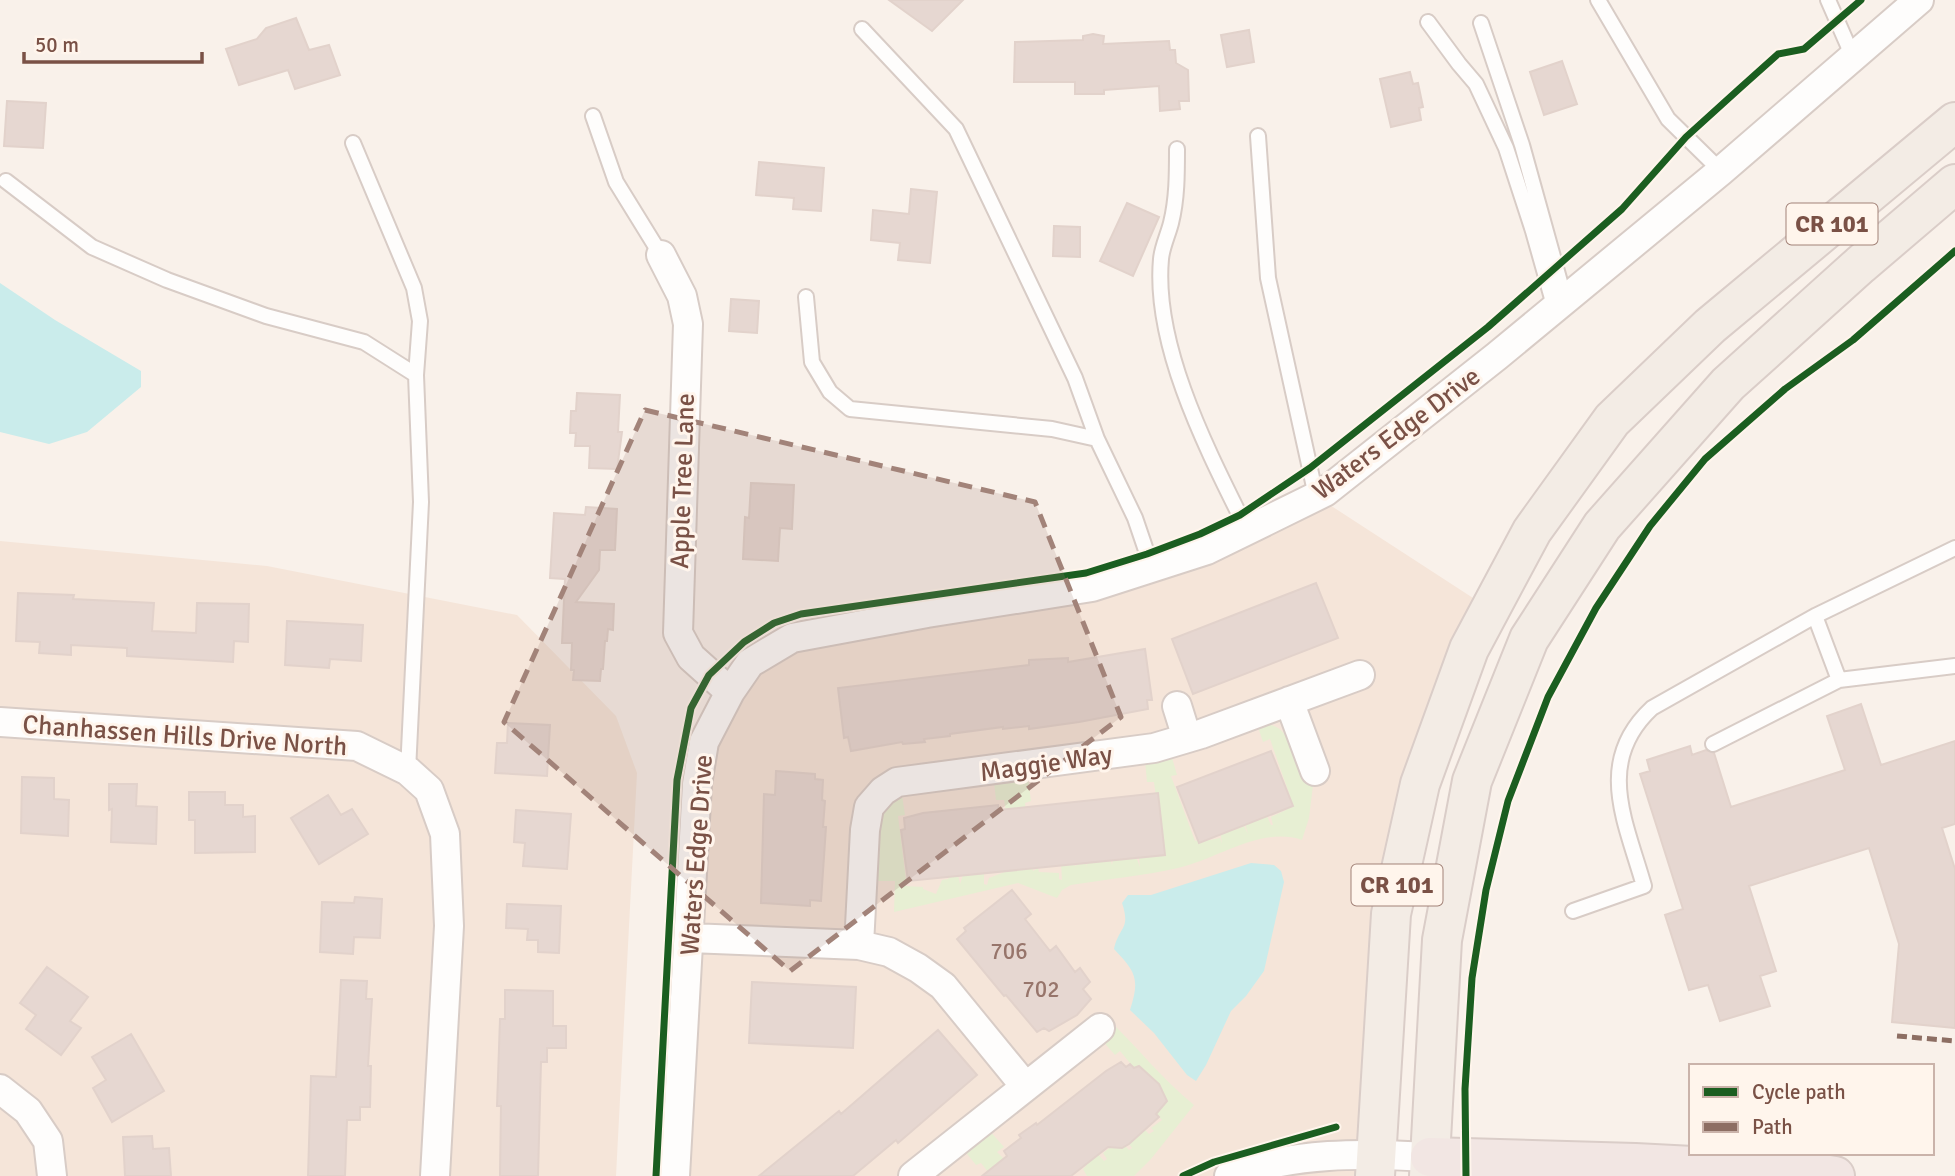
<svg xmlns="http://www.w3.org/2000/svg" width="1955" height="1176" viewBox="0 0 1955 1176" font-family="Signika,sans-serif">
<rect width="100%" height="100%" fill="#f9f1ea"/>
<!-- residential -->
<path fill="#f5e5d9" d="M 1316,496 L 1490,609 L 1420,784 L 1375,1176 L 675,1176 L 697,784 L 730,692 L 792,638 L 1092,587 Z
M 0,541 L 267,566 L 517,615 L 616,716 L 637,773 L 616,1176 L 0,1176 Z"/>
<!-- green -->
<path fill="#e7efd3" d="M 1257,724 C 1294,722 1286,750 1301,773 C 1303,778 1309,781 1313,785 L 1309,818 L 1302,840 C 1261,826 1218,859 1178,868 C 1143,876 1107,879 1071,885 L 1062,890 L 1057,898 L 1018,883 L 894,912 L 895,881 L 875,881 L 875,827 L 883,808 L 902,795 L 905,815 L 898,816 L 906,880 L 903,882 L 906,886 L 923,887 L 923,889 L 936,894 L 942,880 L 948,879 L 950,876 L 958,875 L 960,884 L 963,875 L 984,874 L 984,884 L 987,885 L 989,878 L 1015,868 L 1004,800 L 996,800 L 994,782 L 1028,778 L 1031,801 L 1025,803 L 1033,871 L 1038,868 L 1039,872 L 1059,873 L 1059,879 L 1062,880 L 1061,863 L 1073,863 L 1075,866 L 1085,860 L 1087,868 L 1086,859 L 1109,854 L 1112,865 L 1113,859 L 1135,854 L 1140,867 L 1139,858 L 1163,851 L 1154,782 L 1147,782 L 1145,760 L 1171,754 L 1177,775 L 1171,776 L 1195,841 L 1201,838 L 1210,840 L 1220,838 L 1222,844 L 1220,830 L 1235,830 L 1244,826 L 1248,834 L 1244,821 L 1266,814 L 1271,825 L 1273,825 L 1271,817 L 1286,810 L 1285,805 L 1292,802 L 1270,739 L 1263,742 Z
M 1109,1020 C 1138,1048 1163,1080 1194,1105 L 1151,1159 L 1134,1176 L 1087,1176 L 1083,1169 L 1086,1166 L 1085,1164 L 1098,1154 L 1104,1161 L 1107,1159 L 1103,1153 L 1112,1146 L 1122,1148 L 1125,1146 L 1129,1150 L 1132,1148 L 1129,1144 L 1138,1123 L 1149,1134 L 1154,1131 L 1151,1128 L 1162,1120 L 1156,1114 L 1167,1101 L 1158,1084 L 1134,1068 L 1120,1051 L 1115,1055 L 1101,1039 Z
M 988,1129 L 1004,1147 L 997,1152 L 1006,1161 L 989,1173 L 981,1163 L 976,1165 L 963,1149 Z"/>
<!-- water -->
<path fill="#caeceb" d="M 0,283 L 55,320 L 141,371 L 141,387 L 87,432 L 49,444 L 0,432 Z
M 1251,863 L 1274,865 L 1281,871 L 1284,882 L 1264,971 L 1246,996 L 1231,1011 L 1206,1065 L 1196,1081 L 1187,1075 L 1154,1033 L 1130,1010 C 1140,979 1136,972 1114,949 C 1119,926 1131,930 1122,903 L 1128,895 L 1151,895 Z"/>
<!-- building -->
<path fill="#e6d7d1" stroke="#e2d2cb" stroke-width="2" d="M 889,0 L 963,0 L 932,31 Z
M 296,18 L 309,50 L 329,45 L 340,75 L 295,89 L 288,70 L 239,85 L 226,49 L 257,39 L 266,28 Z
M 1249,30 L 1254,62 L 1227,67 L 1221,35 Z
M 1093,34 L 1104,36 L 1103,44 L 1169,41 L 1170,50 L 1175,50 L 1176,63 L 1188,70 L 1189,101 L 1179,101 L 1180,109 L 1160,111 L 1159,86 L 1104,90 L 1104,94 L 1075,94 L 1075,82 L 1014,82 L 1015,42 L 1083,40 L 1083,36 Z
M 1562,61 L 1577,104 L 1544,115 L 1530,72 Z
M 1410,72 L 1413,84 L 1418,83 L 1423,107 L 1419,108 L 1421,120 L 1391,127 L 1380,79 Z
M 7,101 L 46,103 L 43,148 L 4,146 Z
M 759,162 L 824,168 L 821,211 L 793,209 L 794,198 L 756,195 Z
M 911,189 L 937,192 L 930,263 L 898,260 L 900,243 L 871,240 L 873,210 L 909,214 Z
M 1127,203 L 1159,217 L 1133,276 L 1100,261 Z
M 1054,226 L 1080,227 L 1080,257 L 1053,256 Z
M 731,299 L 759,301 L 757,333 L 729,331 Z
M 577,393 L 620,395 L 618,432 L 622,432 L 617,469 L 589,468 L 590,446 L 575,446 L 576,433 L 570,433 L 571,411 L 576,411 Z
M 751,483 L 794,485 L 792,529 L 780,528 L 778,561 L 743,559 L 745,517 L 749,518 Z
M 586,507 L 617,509 L 615,550 L 600,550 L 599,570 L 576,602 L 614,604 L 613,630 L 608,629 L 607,641 L 605,641 L 603,669 L 601,669 L 600,681 L 573,680 L 574,670 L 571,670 L 572,643 L 562,643 L 565,579 L 550,578 L 554,513 L 585,515 Z
M 1316,583 L 1338,638 L 1193,694 L 1172,639 Z
M 18,593 L 74,595 L 73,599 L 154,603 L 152,631 L 196,633 L 197,603 L 249,604 L 248,642 L 234,641 L 233,662 L 127,656 L 127,648 L 71,645 L 71,655 L 39,653 L 40,642 L 16,641 Z
M 287,621 L 363,625 L 361,661 L 330,659 L 329,668 L 285,665 Z
M 1145,649 L 1152,700 L 1147,700 L 1148,709 L 1079,722 L 1029,729 L 1029,726 L 1003,729 L 1003,727 L 950,734 L 950,736 L 924,739 L 925,742 L 903,744 L 902,742 L 851,751 L 848,737 L 844,738 L 838,688 L 1029,665 L 1029,660 L 1068,658 L 1068,662 Z
M 1861,704 L 1881,765 L 1955,741 L 1955,824 L 1942,828 L 1955,869 L 1955,1028 L 1892,1022 L 1899,944 L 1869,848 L 1749,886 L 1776,971 L 1760,976 L 1770,1006 L 1720,1021 L 1708,985 L 1689,990 L 1665,915 L 1683,909 L 1640,774 L 1650,771 L 1647,760 L 1690,746 L 1692,755 L 1706,750 L 1714,753 L 1731,807 L 1845,770 L 1827,716 Z
M 508,723 L 550,725 L 547,776 L 495,773 L 497,743 L 507,743 Z
M 1271,751 L 1293,806 L 1199,843 L 1177,787 Z
M 776,771 L 815,774 L 815,779 L 823,780 L 822,800 L 825,801 L 823,827 L 826,827 L 821,901 L 810,900 L 810,906 L 761,903 L 764,794 L 775,795 Z
M 22,777 L 54,778 L 54,799 L 69,800 L 68,836 L 21,833 Z
M 109,784 L 137,784 L 136,806 L 157,807 L 156,844 L 111,842 L 112,809 L 109,810 Z
M 189,792 L 225,792 L 225,805 L 243,805 L 243,817 L 255,816 L 255,852 L 195,853 L 195,820 L 189,820 Z
M 1158,793 L 1165,855 L 908,881 L 901,830 L 905,829 L 904,818 L 923,813 L 998,805 L 999,810 Z
M 328,795 L 341,815 L 352,809 L 368,834 L 319,864 L 291,818 Z
M 516,810 L 571,814 L 567,869 L 523,866 L 525,843 L 514,842 Z
M 1012,890 L 1031,914 L 1025,919 L 1050,951 L 1056,946 L 1075,972 L 1080,968 L 1090,982 L 1083,989 L 1091,999 L 1077,1015 L 1049,1031 L 1044,1028 L 1037,1032 L 1006,995 L 1004,996 L 957,939 L 966,931 L 964,928 Z
M 355,897 L 382,899 L 380,938 L 354,937 L 353,954 L 320,952 L 322,902 L 354,903 Z
M 507,904 L 561,906 L 559,953 L 538,952 L 538,940 L 527,940 L 528,929 L 506,928 Z
M 47,967 L 88,997 L 70,1021 L 81,1028 L 61,1055 L 26,1029 L 36,1015 L 20,1003 Z
M 341,980 L 367,981 L 366,999 L 372,999 L 368,1066 L 371,1066 L 370,1107 L 360,1107 L 360,1120 L 347,1120 L 345,1176 L 308,1176 L 311,1076 L 336,1077 Z
M 752,982 L 856,987 L 853,1048 L 749,1043 Z
M 505,990 L 553,991 L 553,1026 L 566,1026 L 566,1048 L 547,1048 L 547,1062 L 541,1062 L 538,1176 L 500,1176 L 501,1106 L 497,1106 L 500,1019 L 505,1019 Z
M 938,1030 L 977,1075 L 898,1143 L 896,1140 L 853,1176 L 759,1176 L 839,1111 L 841,1114 Z
M 131,1034 L 164,1091 L 112,1122 L 93,1088 L 106,1080 L 92,1057 Z
M 1121,1062 L 1126,1067 L 1130,1064 L 1134,1068 L 1139,1066 L 1159,1084 L 1167,1101 L 1156,1114 L 1159,1117 L 1129,1144 L 1122,1148 L 1108,1147 L 1071,1176 L 982,1176 L 1007,1156 L 1004,1151 L 1021,1138 L 1019,1135 L 1036,1123 L 1037,1125 L 1106,1071 Z
M 152,1136 L 153,1149 L 169,1148 L 171,1176 L 125,1176 L 123,1137 Z"/>
<g fill="none" stroke-linecap="round" stroke-linejoin="round">
<!-- lane casing -->
<g stroke="#d8ccc6" stroke-width="18">
<path id="lane" d="M 1598,0 L 1668,119 L 1721,171
M 1828,0 L 1853,57
M 1428,22 L 1459,64 L 1476,84 L 1506,148 L 1533,231 L 1555,309
M 1481,23 L 1522,145 L 1565,300
M 862,29 L 956,129 L 1075,378 L 1097,439
M 593,116 L 616,182 L 661,255
M 1258,136 L 1268,278 L 1316,496
M 353,143 L 414,288 L 420,321 L 416,375 L 421,502 L 408,771
M 1177,149 C 1177,174 1177,199 1171,223 C 1168,235 1162,247 1161,259 C 1153,347 1209,453 1247,530
M 6,181 L 92,247 L 167,280 L 266,316 L 364,342 L 416,375
M 806,297 L 812,362 L 830,392 L 850,409 L 1052,429 L 1097,439 L 1135,518 L 1152,568
M 1815,616 L 1839,680 L 1955,666
M 1713,744 L 1839,680
M 1573,911 L 1644,886 C 1626,822 1594,762 1652,708 L 1815,616 L 1955,548"/>
</g>
<!-- street casing -->
<g stroke="#d8ccc6" stroke-width="32">
<path id="street" d="M 661,255 L 682,296 L 688,324 L 678,633 L 691,657 L 730,692
M 1289,701 L 1315,771
M 1177,706 L 1187,738
M 0,722 L 357,746 L 408,771 L 429,790 L 445,834 L 449,926 L 435,1176
M 690,938 L 859,945 L 889,952 L 918,968 L 943,986 L 1025,1086
M 859,945 L 865,830 L 869,807 L 883,791 L 897,782 L 1154,748 L 1201,734 L 1360,675
M 0,1089 L 28,1111 L 48,1141 L 52,1176
M 675,1176 L 697,784 L 704,742 L 730,692 L 750,663 L 792,638 L 927,613 L 1092,587 L 1207,550 L 1325,492 L 1497,356 L 1721,171 L 1919,0
M 913,1176 L 1100,1028
M 1229,1176 C 1293,1152 1363,1153 1430,1157"/>
</g>
<!-- primary casing -->
<g stroke="#dacdc8" stroke-width="42">
<path id="primary" d="M 1375,1176 L 1391,914 L 1420,784 L 1469,649 L 1532,531 L 1612,420 L 1710,326 L 1955,122
M 1429,1176 L 1442,940 L 1472,781 L 1529,639 L 1602,526 L 1728,384 L 1860,265 L 1955,184"/>
</g>
<!-- highway casing -->
<g stroke="#dacdc8" stroke-width="42">
<path id="highway" d="M 1430,1157 L 1635,1163 L 1810,1172 L 1835,1176"/>
</g>
<!-- lane -->
<use href="#lane" stroke="#fefdfc" stroke-width="14"/>
<!-- street -->
<use href="#street" stroke="#fefdfc" stroke-width="28"/>
<!-- primary -->
<use href="#primary" stroke="#f3ece5" stroke-width="38"/>
<!-- highway -->
<use href="#highway" stroke="#f2e6e3" stroke-width="38"/>
<!-- quiet -->
<path stroke="#8d6e63" stroke-width="5" stroke-dasharray="10 5" stroke-linecap="butt" d="M 1897,1036 L 1955,1041"/>
<!-- cycleway casing -->
<g stroke="#fff5ec" stroke-width="11">
<path id="cycleway" d="M 656,1176 L 677,780 L 691,708 L 709,675 L 744,642 L 774,623 L 801,614 L 1086,573 L 1147,554 L 1200,534 L 1240,515 L 1310,468 L 1488,327 L 1622,209 L 1686,137 L 1739,89 L 1778,54 L 1804,49 L 1861,0
M 1183,1176 L 1214,1162 L 1336,1127
M 1466,1176 L 1465,1089 L 1472,978 L 1486,890 L 1508,801 L 1548,697 L 1596,608 L 1650,526 L 1705,459 L 1785,389 L 1853,340 L 1955,251"/>
</g>
<!-- cycleway -->
<use href="#cycleway" stroke="#1b5e20" stroke-width="7"/>
</g>
<!-- marked area -->
<path fill="#a28379" fill-opacity="0.2" stroke="#a28379" stroke-width="5" stroke-dasharray="14 9" stroke-linejoin="round" d="M 645,410 L 1035,502 L 1121,717 L 790,971 L 504,722 Z"/>
<g text-anchor="middle" stroke-width="6" stroke-linejoin="round" paint-order="stroke">
<!-- number labels -->
<g font-size="23" fill="#97756b">
<text x="1009" y="959">706</text>
<text x="1041" y="997">702</text>
</g>
<!-- shield labels -->
<g fill="#fff5ec" stroke="#a28278" stroke-width="2">
<rect x="1786.5" y="203.5" width="91" height="41" rx="5"/>
<rect x="1351.5" y="864.5" width="91" height="41" rx="5"/>
</g>
<g font-size="24" font-weight="bold" fill="#7a5146">
<text x="1832" y="232">CR 101</text>
<text x="1397" y="893">CR 101</text>
</g>
<!-- street labels -->
<g font-size="26" fill="#7a5146" stroke="#fff5ec">
<text transform="translate(1396 433) rotate(-37)" y="9">Waters Edge Drive</text>
<text transform="translate(682 481) rotate(-88)" y="9">Apple Tree Lane</text>
<text transform="translate(185 735) rotate(4)" y="9">Chanhassen Hills Drive North</text>
<text transform="translate(1046 763) rotate(-8)" y="9">Maggie Way</text>
<text transform="translate(696 855) rotate(-86)" y="9">Waters Edge Drive</text>
</g>
</g>
<!-- legend -->
<rect x="1689" y="1064" width="245" height="91" fill="#fff5ec" stroke="#cab3aa" stroke-width="2"/>
<rect x="1703" y="1087" width="35" height="10" fill="#1b5e20" stroke="#cab3aa" stroke-width="2"/>
<text x="1752" y="1099" font-size="21" fill="#7a5146">Cycle path</text>
<rect x="1703" y="1122" width="35" height="10" fill="#8d6e63" stroke="#cab3aa" stroke-width="2"/>
<text x="1752" y="1134" font-size="21" fill="#7a5146">Path</text>
<!-- scale -->
<path d="M24 52v10h178v-10" fill="none" stroke="#7a5146" stroke-width="3.5"/>
<text x="35" y="52" font-size="21" fill="#7a5146" stroke="#fff5ec" stroke-width="5" paint-order="stroke">50 m</text>
</svg>
